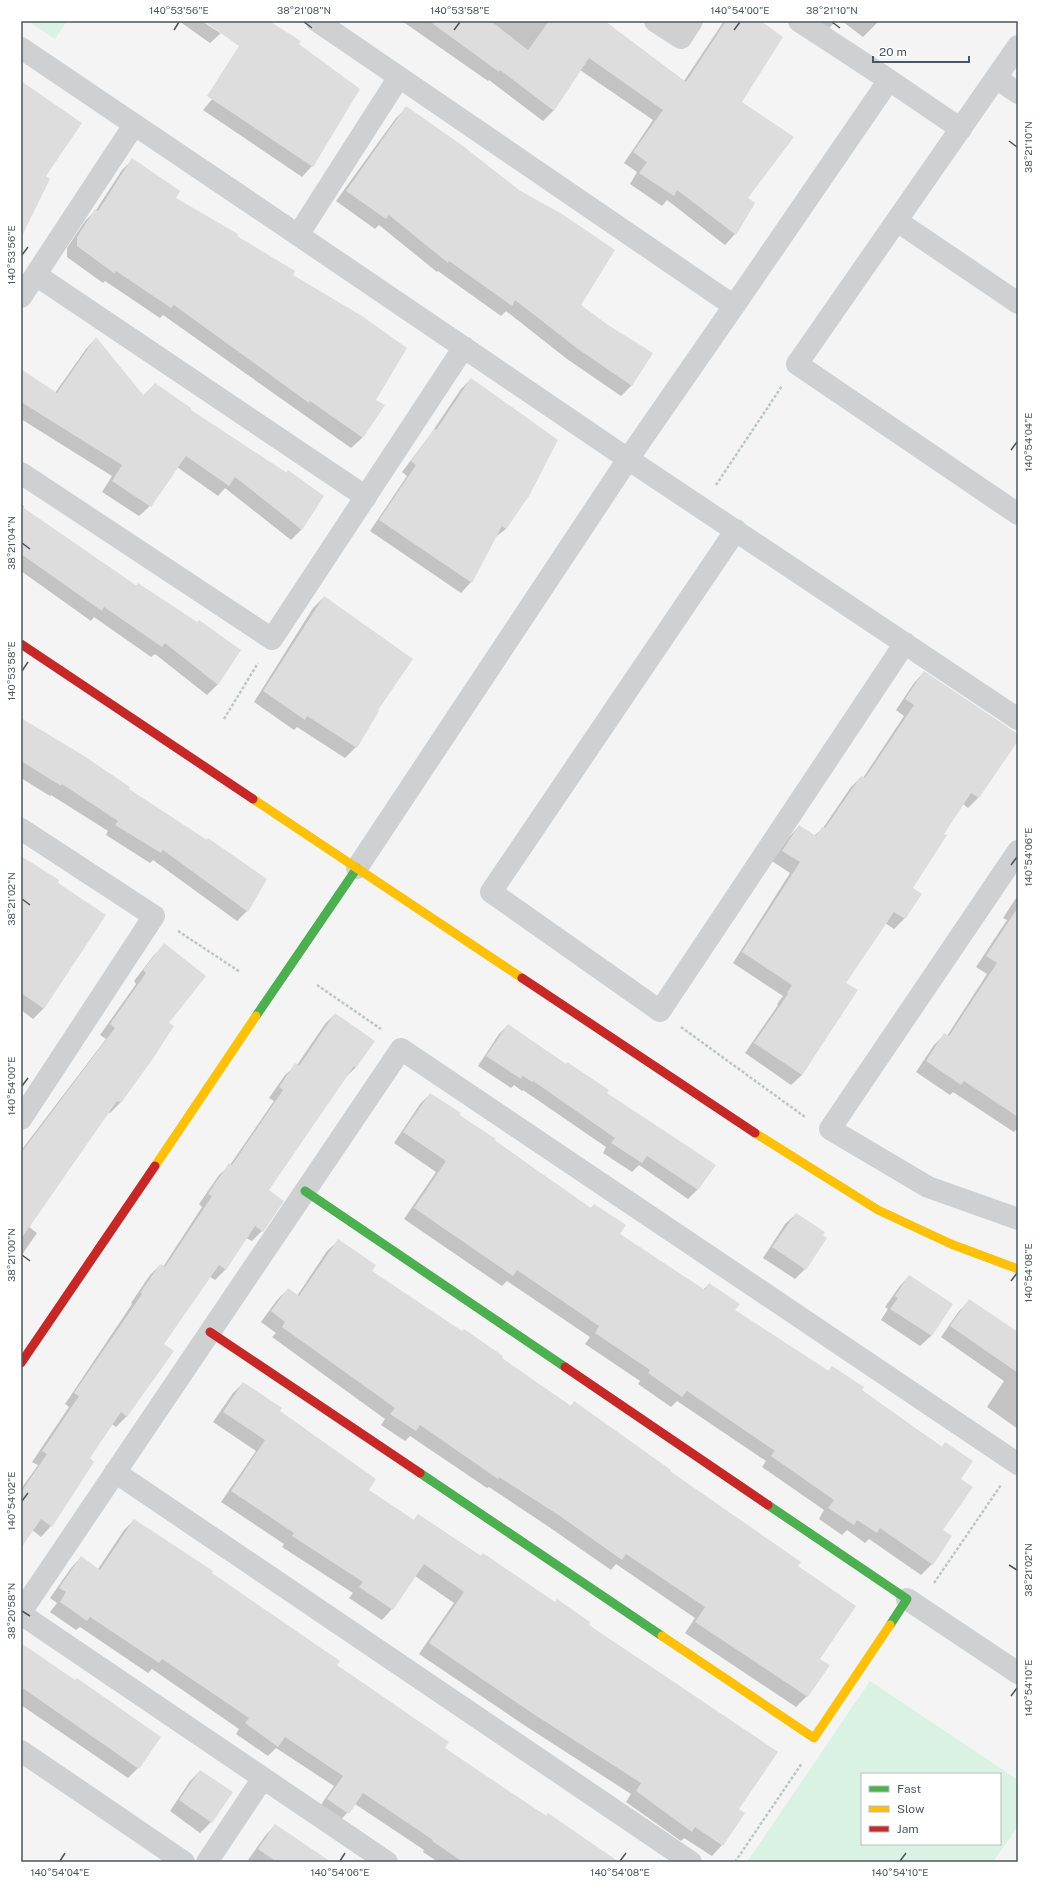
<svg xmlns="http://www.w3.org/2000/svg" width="1039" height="1883" viewBox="0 0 1039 1883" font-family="'Public Sans',sans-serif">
<rect width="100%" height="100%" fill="#f4f4f4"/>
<!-- green -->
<path fill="#d9f2e3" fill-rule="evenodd" d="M 28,21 L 67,21 L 55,39 Z
M 870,1681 L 1018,1780 L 1018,1826 L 993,1862 L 747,1862 ZM 862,1774 L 1000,1774 L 1000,1844 L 862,1844 Z"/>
<!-- shadow -->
<path fill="#0003" d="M 179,21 L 202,21 L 220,33 L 220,31 L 206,21 L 228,21 L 221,33 L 210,43 Z
M 402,21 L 603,21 L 684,81 L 724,21 L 759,21 L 740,102 L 747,199 L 754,204 L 735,234 L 725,245 L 667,200 L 662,206 L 630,184 L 637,172 L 624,163 L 653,120 L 580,70 L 553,111 L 543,121 L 489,80 L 488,81 Z
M 819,21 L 836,21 L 829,28 Z
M 842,21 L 879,21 L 863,37 Z
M 265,37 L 298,44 L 312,166 L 302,177 L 203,110 Z
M 406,108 L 579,305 L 607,326 L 651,354 L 631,386 L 621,396 L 567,359 L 506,311 L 501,316 L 438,271 L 437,272 L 379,225 L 375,229 L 336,201 L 396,118 Z
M 132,160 L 175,199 L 235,236 L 291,275 L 375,400 L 384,406 L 362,438 L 351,448 L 163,315 L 160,318 L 105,281 L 103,283 L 67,257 L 67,248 L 85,221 L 96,210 L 122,170 Z
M 96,338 L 143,396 L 155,384 L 189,410 L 286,474 L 288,471 L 323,496 L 301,530 L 291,540 L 225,488 L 218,496 L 177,467 L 150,506 L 139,516 L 102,492 L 112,476 L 21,419 L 21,370 L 55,393 L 86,349 Z
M 471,379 L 528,495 L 506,529 L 494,538 L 471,582 L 461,593 L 370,531 L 407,476 L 402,472 L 430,435 L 461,389 Z
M 21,504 L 24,506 L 23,508 L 136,586 L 139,584 L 218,684 L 207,695 L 155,654 L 151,657 L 94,617 L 91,621 L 21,571 Z
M 324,597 L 378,711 L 356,747 L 345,758 L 297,727 L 294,730 L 254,702 L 313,608 Z
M 924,672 L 1018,735 L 1018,739 L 979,797 L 968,808 L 963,804 L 942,834 L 912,888 L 921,894 L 904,919 L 894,929 L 885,923 L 844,983 L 856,991 L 802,1075 L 791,1085 L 745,1053 L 778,1005 L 777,1004 L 783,996 L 733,963 L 790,873 L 772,861 L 789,837 L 799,826 L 814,836 L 823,828 L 851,787 L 861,777 L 863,778 L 904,716 L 896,710 L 914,683 Z
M 21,719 L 80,755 L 128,789 L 247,911 L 237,921 L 153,860 L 150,863 L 106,835 L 108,831 L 51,795 L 50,796 L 21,778 Z
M 21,857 L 44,1008 L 33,1019 L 21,1010 Z
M 1018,895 L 1018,1128 L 1014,1132 L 953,1092 L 950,1095 L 916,1072 L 934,1045 L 945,1034 L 947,1036 L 987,974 L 976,967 L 1007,920 L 1003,918 Z
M 164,945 L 168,1023 L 153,1056 L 120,1103 L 110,1113 L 108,1112 L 29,1227 L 37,1233 L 21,1256 L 21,1146 L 23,1148 L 106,1039 L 100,1035 L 136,984 L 134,981 L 154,955 Z
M 335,1014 L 356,1067 L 345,1078 L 267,1191 L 262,1231 L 252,1241 L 246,1238 L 225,1270 L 215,1280 L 210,1277 L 163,1344 L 127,1416 L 116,1427 L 112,1424 L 88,1458 L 51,1526 L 41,1537 L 32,1530 L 21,1546 L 21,1489 L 38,1465 L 32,1462 L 69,1407 L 65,1404 L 132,1304 L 131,1303 L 150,1275 L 160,1265 L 163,1267 L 202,1207 L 199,1204 L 219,1175 L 230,1165 L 274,1101 L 269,1098 L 285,1075 L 297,1065 L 325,1024 Z
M 508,1025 L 605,1094 L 698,1189 L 688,1199 L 639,1165 L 632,1172 L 603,1153 L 606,1147 L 523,1090 L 522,1091 L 514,1085 L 511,1088 L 478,1066 L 499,1034 Z
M 430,1094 L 590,1209 L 594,1205 L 619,1234 L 703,1290 L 709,1284 L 734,1310 L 828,1372 L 832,1367 L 860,1390 L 942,1447 L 945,1444 L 960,1479 L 942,1530 L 951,1536 L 932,1564 L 921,1575 L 869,1539 L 865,1543 L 847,1530 L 842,1535 L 819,1519 L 824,1510 L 762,1467 L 766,1461 L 677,1401 L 671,1407 L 638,1384 L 640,1381 L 585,1344 L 590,1337 L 507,1281 L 502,1286 L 404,1219 L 436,1172 L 394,1143 L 420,1104 Z
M 796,1214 L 805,1269 L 795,1279 L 763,1258 L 785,1224 Z
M 338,1241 L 371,1271 L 570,1407 L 574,1402 L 797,1566 L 819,1659 L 828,1666 L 807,1696 L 796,1707 L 685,1633 L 695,1618 L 616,1564 L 611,1570 L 549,1527 L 489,1487 L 487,1488 L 410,1436 L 405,1441 L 381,1425 L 385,1419 L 272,1337 L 276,1333 L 261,1322 L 277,1300 L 288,1289 L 297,1296 L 327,1251 Z
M 909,1276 L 951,1305 L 931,1336 L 920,1346 L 881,1320 L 888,1309 L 885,1307 L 899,1287 Z
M 969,1301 L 1018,1334 L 1018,1429 L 987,1407 L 1004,1381 L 941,1337 L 959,1311 Z
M 243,1383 L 368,1490 L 413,1521 L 418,1515 L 587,1625 L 738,1809 L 744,1814 L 722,1845 L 712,1856 L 684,1838 L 681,1841 L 626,1802 L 631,1794 L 524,1725 L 419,1654 L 454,1603 L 415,1576 L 392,1609 L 382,1620 L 349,1598 L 353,1593 L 282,1547 L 284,1544 L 221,1502 L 256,1451 L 213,1422 L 233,1393 Z
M 134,1520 L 211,1573 L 336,1665 L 443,1749 L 617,1862 L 438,1862 L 423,1852 L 424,1850 L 355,1804 L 338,1823 L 318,1809 L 334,1786 L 276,1748 L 268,1756 L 236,1734 L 239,1729 L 152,1669 L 148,1673 L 80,1627 L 76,1630 L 50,1612 L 57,1603 L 50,1598 L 71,1568 L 81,1557 L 98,1569 L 124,1530 Z
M 21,1644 L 138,1768 L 128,1778 L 21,1705 Z
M 200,1771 L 211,1822 L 200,1833 L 170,1811 L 190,1781 Z
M 275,1825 L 330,1862 L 252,1862 L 248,1860 L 265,1836 Z"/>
<!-- building -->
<path fill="#ddddde" d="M 204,21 L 269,21 L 301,41 L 299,44 L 360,89 L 313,167 L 207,96 L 239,46 Z
M 429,21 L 491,21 L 528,50 L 549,21 L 605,21 L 686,82 L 726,21 L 761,21 L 783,37 L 742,102 L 794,137 L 748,198 L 755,203 L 736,235 L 677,190 L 674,196 L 639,173 L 647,162 L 633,152 L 663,110 L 589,58 L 554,111 L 500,70 L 499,72 Z
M 21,81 L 82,123 L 46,176 L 50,179 L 21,238 Z
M 406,106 L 463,146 L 519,190 L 562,214 L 615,250 L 581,305 L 608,325 L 653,353 L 632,386 L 578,349 L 515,300 L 512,306 L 449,261 L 448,263 L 389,215 L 386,219 L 346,191 Z
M 132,158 L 180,191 L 176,198 L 238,234 L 237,236 L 295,271 L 293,275 L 362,316 L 407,348 L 376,400 L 385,405 L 363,438 L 310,401 L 309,403 L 174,305 L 171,308 L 116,271 L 115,274 L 77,246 L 77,237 L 95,209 L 98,211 Z
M 96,337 L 144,396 L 155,383 L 191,408 L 191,410 L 287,473 L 288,470 L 324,496 L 302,530 L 235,477 L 229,486 L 186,456 L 151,507 L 112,481 L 122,465 L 21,402 L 21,369 L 57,393 Z
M 471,378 L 558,440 L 529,496 L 506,529 L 502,526 L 472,583 L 379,520 L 416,465 L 411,461 L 434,429 L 436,430 Z
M 21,506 L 137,586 L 138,583 L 197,622 L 199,620 L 241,650 L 218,685 L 165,643 L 162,647 L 104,607 L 102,611 L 21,554 Z
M 324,596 L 413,659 L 378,710 L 379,711 L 357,748 L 307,716 L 305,720 L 263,691 Z
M 924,671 L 1018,734 L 1018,741 L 979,798 L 971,793 L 944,834 L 947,835 L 913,888 L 922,894 L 905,919 L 894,912 L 846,983 L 858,990 L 802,1075 L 754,1043 L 788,994 L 787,993 L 792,985 L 742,952 L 800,862 L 782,851 L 799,825 L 816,836 L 822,827 L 825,828 L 861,776 L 865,778 L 914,705 L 905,699 Z
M 21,718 L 81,754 L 130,787 L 129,789 L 207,840 L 208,838 L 267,879 L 248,912 L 163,850 L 161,853 L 115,825 L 118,821 L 62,784 L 61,786 L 21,761 Z
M 21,856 L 59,880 L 58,883 L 106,915 L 44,1009 L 21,993 Z
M 1018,907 L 1018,1117 L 964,1081 L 961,1085 L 926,1061 L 944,1033 L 949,1036 L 997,963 L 986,956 Z
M 164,943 L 206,976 L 169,1023 L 174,1026 L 154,1057 L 121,1103 L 117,1101 L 21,1239 L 21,1153 L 115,1028 L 110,1024 L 146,973 L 143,970 Z
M 335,1013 L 375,1041 L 356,1068 L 354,1066 L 269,1190 L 284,1201 L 263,1232 L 255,1226 L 226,1270 L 219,1265 L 164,1344 L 174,1351 L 127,1417 L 121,1412 L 90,1458 L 94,1462 L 52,1527 L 41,1519 L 21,1548 L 21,1492 L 47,1454 L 42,1451 L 79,1396 L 74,1393 L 142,1294 L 140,1293 L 160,1264 L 165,1267 L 212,1196 L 208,1194 L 229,1163 L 232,1165 L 283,1090 L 279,1087 L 295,1063 L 299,1066 Z
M 508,1024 L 566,1064 L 567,1062 L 609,1090 L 607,1093 L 716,1165 L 698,1190 L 647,1156 L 642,1163 L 611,1143 L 615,1138 L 533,1081 L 532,1082 L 523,1076 L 521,1079 L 486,1056 Z
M 430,1093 L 461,1113 L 459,1115 L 496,1139 L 495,1141 L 591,1208 L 594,1204 L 626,1225 L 620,1234 L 705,1290 L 709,1283 L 740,1304 L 735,1310 L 829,1371 L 832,1366 L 864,1387 L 862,1390 L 942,1447 L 945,1442 L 973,1461 L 961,1479 L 973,1487 L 943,1530 L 952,1536 L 933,1565 L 880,1528 L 877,1533 L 857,1520 L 854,1525 L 828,1508 L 834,1500 L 771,1456 L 775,1451 L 687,1391 L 682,1397 L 648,1373 L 650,1370 L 595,1333 L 599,1326 L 517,1270 L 513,1276 L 414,1208 L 446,1161 L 403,1132 Z
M 796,1213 L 825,1232 L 823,1235 L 827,1238 L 806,1270 L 772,1247 Z
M 338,1239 L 376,1265 L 372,1271 L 462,1331 L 464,1329 L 503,1356 L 502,1358 L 571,1406 L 574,1401 L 671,1470 L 670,1471 L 801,1562 L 798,1566 L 856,1606 L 820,1659 L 830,1665 L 808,1697 L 695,1622 L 705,1607 L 626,1554 L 622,1560 L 560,1516 L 499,1477 L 498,1479 L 420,1425 L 416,1431 L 390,1414 L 395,1408 L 282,1327 L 285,1322 L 271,1311 L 288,1288 L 299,1296 Z
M 909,1275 L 953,1304 L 932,1336 L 890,1309 L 898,1298 L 895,1296 Z
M 969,1299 L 1018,1332 L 1018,1373 L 950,1326 Z
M 243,1382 L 282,1408 L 280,1411 L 376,1479 L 369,1490 L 414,1520 L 418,1514 L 481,1556 L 483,1553 L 555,1602 L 557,1599 L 590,1622 L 589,1625 L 778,1752 L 739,1809 L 745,1813 L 723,1846 L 695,1827 L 692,1832 L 636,1791 L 641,1783 L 535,1715 L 429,1643 L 464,1592 L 424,1564 L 393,1610 L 359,1587 L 363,1582 L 292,1536 L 294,1533 L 231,1491 L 265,1440 L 223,1412 Z
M 134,1519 L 213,1571 L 212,1573 L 340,1661 L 337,1665 L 449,1742 L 445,1748 L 546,1816 L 548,1813 L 619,1862 L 463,1862 L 432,1841 L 433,1840 L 363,1793 L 349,1814 L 327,1799 L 343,1776 L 285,1737 L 278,1747 L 245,1723 L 249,1718 L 162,1659 L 159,1663 L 90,1617 L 87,1621 L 60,1602 L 66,1592 L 59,1588 L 81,1556 L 100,1570 Z
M 21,1643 L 75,1680 L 77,1678 L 161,1737 L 139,1769 L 21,1687 Z
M 200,1770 L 233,1792 L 212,1823 L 179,1800 Z
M 275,1824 L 331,1862 L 277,1862 L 258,1849 Z"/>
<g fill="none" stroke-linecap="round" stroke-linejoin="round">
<!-- path -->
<path stroke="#bcc7c4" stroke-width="2.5" stroke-dasharray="3 2" stroke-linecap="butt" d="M 716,485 L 782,386
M 224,719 L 258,663
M 178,931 L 240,972
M 317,985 L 381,1029
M 681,1027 L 805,1117
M 934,1583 L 1001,1485
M 735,1862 L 802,1763"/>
<!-- street -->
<path stroke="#ced0d2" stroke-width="22" d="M 655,21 L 681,38 L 692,21
M 1018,46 L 797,364 L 1018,514
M 21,48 L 298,235 L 399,77 L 317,21
M 399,77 L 734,306 L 889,80 L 799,21
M 996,78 L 1018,93
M 889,80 L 961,129
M 897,221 L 1018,303
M 298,235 L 628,459 L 734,306
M 36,275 L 366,497
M 21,297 L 134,125
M 21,473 L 272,639 L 464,347
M 736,530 L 491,892 L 660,1011 L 905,643
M 21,829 L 154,916 L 21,1119
M 1018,851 L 830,1129 L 928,1187 L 1018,1219
M 357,868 L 628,459 L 1018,719
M 115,1472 L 691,1862
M 907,1599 L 1018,1673
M 21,1612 L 401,1049 L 1018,1464
M 21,1614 L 387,1862
M 21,1751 L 184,1862
M 207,1862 L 263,1778"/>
<!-- fast -->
<path stroke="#4caf50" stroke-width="9" d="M 256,1016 L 357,868
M 305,1191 L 565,1367
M 420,1473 L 662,1636
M 768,1505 L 907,1599 L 890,1625"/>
<!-- slow -->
<path stroke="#ffc107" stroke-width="9" d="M 253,799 L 522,978
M 755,1133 L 878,1210 L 951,1244 L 1018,1269
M 155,1166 L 256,1016
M 662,1636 L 814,1738 L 890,1625"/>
<!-- jam -->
<path stroke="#c62828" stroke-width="9" d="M 21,644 L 253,799
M 522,978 L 755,1133
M 210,1332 L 420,1473
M 21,1363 L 155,1166
M 565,1367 L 768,1505"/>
</g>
<!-- ticks -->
<path fill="none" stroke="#4a5661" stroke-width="1.5" d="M 304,22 L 312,28M 832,22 L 840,28M 174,30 L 179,22M 454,30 L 460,22M 734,30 L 740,22M 1009,141 L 1017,147M 22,255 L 28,247M 1011,450 L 1017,442M 22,543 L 30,549M 22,671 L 28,662M 1011,865 L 1017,857M 22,899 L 30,905M 22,1086 L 28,1078M 22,1255 L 30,1261M 1011,1281 L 1017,1273M 22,1501 L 28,1493M 1009,1565 L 1017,1570M 22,1611 L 30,1616M 1011,1696 L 1017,1688M 60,1861 L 65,1853M 340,1861 L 345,1853M 620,1861 L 626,1853M 900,1861 L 906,1853"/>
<!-- border -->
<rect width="1039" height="1883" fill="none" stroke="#ffffff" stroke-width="44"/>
<!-- legend -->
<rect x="861" y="1773" width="140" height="72" fill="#ffffff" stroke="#b7bbc0"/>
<rect x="869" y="1786" width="20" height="6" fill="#4caf50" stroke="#b7bbc0"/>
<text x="897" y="1793" font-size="12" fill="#4a5661">Fast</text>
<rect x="869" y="1806" width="20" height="6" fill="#ffc107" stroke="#b7bbc0"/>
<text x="897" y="1813" font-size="12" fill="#4a5661">Slow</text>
<rect x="869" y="1826" width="20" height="6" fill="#c62828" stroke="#b7bbc0"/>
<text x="897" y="1833" font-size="12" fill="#4a5661">Jam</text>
<!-- scale -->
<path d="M873 56v6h96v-6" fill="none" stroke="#4a5661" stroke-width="2"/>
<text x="879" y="56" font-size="12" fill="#4a5661" stroke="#ffffff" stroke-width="3" paint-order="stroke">20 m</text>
<rect x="22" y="22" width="995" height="1839" fill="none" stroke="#4a5661" stroke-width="1.5"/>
<g font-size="10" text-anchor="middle" fill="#4a5661">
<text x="179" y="14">140°53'56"E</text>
<text x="304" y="14">38°21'08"N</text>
<text x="460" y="14">140°53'58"E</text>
<text x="740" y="14">140°54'00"E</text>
<text x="832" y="14">38°21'10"N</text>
<text transform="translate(1028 147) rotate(-90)" y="4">38°21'10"N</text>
<text transform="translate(11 255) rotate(-90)" y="4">140°53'56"E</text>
<text transform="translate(1028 442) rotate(-90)" y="4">140°54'04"E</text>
<text transform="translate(11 543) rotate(-90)" y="4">38°21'04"N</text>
<text transform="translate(11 671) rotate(-90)" y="4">140°53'58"E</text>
<text transform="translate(1028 857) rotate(-90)" y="4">140°54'06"E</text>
<text transform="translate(11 899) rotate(-90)" y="4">38°21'02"N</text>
<text transform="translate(11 1086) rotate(-90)" y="4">140°54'00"E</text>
<text transform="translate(11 1255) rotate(-90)" y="4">38°21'00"N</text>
<text transform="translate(1028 1273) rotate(-90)" y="4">140°54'08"E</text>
<text transform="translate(11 1501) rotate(-90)" y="4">140°54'02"E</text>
<text transform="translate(1028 1570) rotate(-90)" y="4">38°21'02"N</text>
<text transform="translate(11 1611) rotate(-90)" y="4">38°20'58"N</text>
<text transform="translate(1028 1688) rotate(-90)" y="4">140°54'10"E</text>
<text x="60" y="1876">140°54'04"E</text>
<text x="340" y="1876">140°54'06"E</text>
<text x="620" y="1876">140°54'08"E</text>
<text x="900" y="1876">140°54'10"E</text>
</g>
</svg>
